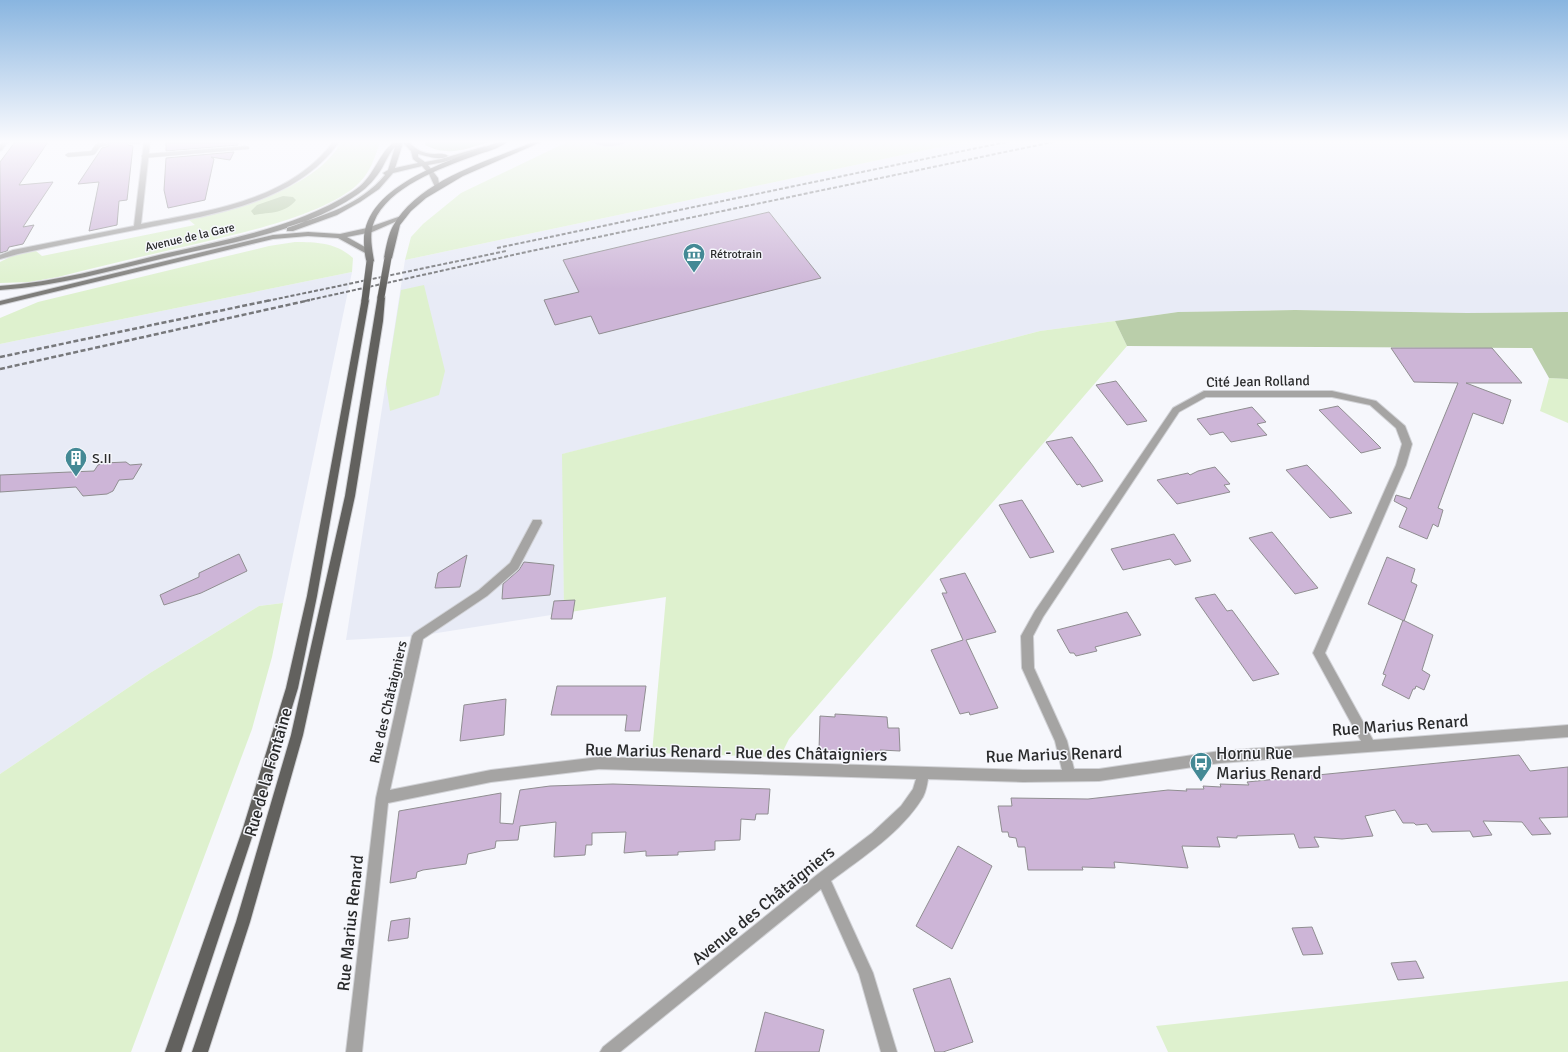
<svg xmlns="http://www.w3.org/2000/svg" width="1568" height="1052" viewBox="0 0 1568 1052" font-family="Signika,sans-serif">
<rect width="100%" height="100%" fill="#f6f7fc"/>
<!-- built -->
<path fill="#e8ebf6" d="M 964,142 L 1568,142 L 1568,312 L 1467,313 L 1295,310 L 1178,312 L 1115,321 L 1040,331 L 563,454 L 564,613 L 418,636 L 346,640 L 405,260 Z
M 352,272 L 283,603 L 259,606 L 150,673 L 0,774 L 0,344 Z"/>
<!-- green -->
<path fill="#def1ce" d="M 341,142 L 380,142 C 375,158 369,175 356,186 C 320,216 245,232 200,243 C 153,254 105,265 58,277 L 29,282 L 0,283 L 0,262 L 12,256 L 36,251 L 42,256 L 195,225 L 189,220 C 235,210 318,187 341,142 Z
M 567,142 L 964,142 L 405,260 L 411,237 L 423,224 L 461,193 Z
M 295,242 C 317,242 337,243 353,258 L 352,272 L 0,344 L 0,318 L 38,302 L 269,246 Z
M 424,285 L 445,371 L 439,395 L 390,411 L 386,384 L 401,290 Z
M 1115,321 L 1127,346 L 789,739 L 780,757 L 652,753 L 666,597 L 564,613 L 562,454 L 1040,331 Z
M 1549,378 L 1568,379 L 1568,423 L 1540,411 Z
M 283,603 L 272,657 L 252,729 L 131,1052 L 0,1052 L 0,774 L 150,673 L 259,606 Z
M 1568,981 L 1568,1052 L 1168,1052 L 1156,1026 Z"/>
<!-- forest -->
<path fill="#baceaa" d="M 425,142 L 489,142 C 466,149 448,157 425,145 Z
M 283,196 L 293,197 L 296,200 C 285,214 270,212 254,215 L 251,211 L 257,205 Z
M 1295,310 L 1467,313 L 1568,312 L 1568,379 L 1549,378 L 1532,348 L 1127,346 L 1115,321 L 1178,312 Z"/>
<!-- building -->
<path fill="#cdb5d7" stroke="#908e91" d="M 15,142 L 48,142 L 19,185 L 53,182 L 23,227 L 34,225 L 23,244 L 9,247 L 7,251 L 0,253 L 0,162 Z
M 107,142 L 128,142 L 128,145 L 133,146 L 127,200 L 119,201 L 117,225 L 89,231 L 99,182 L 78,184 L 102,148 L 109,146 Z
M 166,143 L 238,143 L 238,145 L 166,151 Z
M 234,152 L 230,160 L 211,157 L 214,159 L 205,200 L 168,208 L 164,190 L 166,158 Z
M 769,212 L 821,278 L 599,334 L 591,316 L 555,325 L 544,300 L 579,292 L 563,260 Z
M 1391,348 L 1492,348 L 1522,383 L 1466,383 L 1511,400 L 1503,424 L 1473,413 L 1438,508 L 1443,510 L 1438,527 L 1433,524 L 1427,539 L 1399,527 L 1407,508 L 1394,501 L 1396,495 L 1410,499 L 1458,383 L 1414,382 Z
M 1116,381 L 1126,394 L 1147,421 L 1127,425 L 1096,385 Z
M 1338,406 L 1366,433 L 1381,448 L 1361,453 L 1319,410 Z
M 1252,407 L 1266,422 L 1257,424 L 1267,435 L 1231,442 L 1223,432 L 1210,435 L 1197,419 Z
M 1072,437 L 1093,466 L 1103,481 L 1082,487 L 1080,484 L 1077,485 L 1046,442 Z
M 126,462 L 130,465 L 142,464 L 133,479 L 119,480 L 113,491 L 107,494 L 83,496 L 76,487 L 0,492 L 0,475 L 94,471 L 98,465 L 103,463 Z
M 1307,465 L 1330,489 L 1352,513 L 1330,518 L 1286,470 Z
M 1215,467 L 1230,484 L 1224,485 L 1230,492 L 1177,504 L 1157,480 L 1188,473 L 1190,475 L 1198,471 Z
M 1022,500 L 1032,516 L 1054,552 L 1030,558 L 999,505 Z
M 1272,532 L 1302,569 L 1318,588 L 1295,594 L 1249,538 Z
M 1174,534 L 1191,561 L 1175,565 L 1170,559 L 1123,570 L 1111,549 Z
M 239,554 L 247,571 L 201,593 L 164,605 L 160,595 L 199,577 L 199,573 Z
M 467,555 L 460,587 L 435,588 L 438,573 Z
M 1387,557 L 1415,569 L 1411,582 L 1417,585 L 1404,621 L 1368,604 Z
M 524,562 L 554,565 L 550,595 L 502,599 L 503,584 L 519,570 Z
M 965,573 L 996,632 L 966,640 L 998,708 L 970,715 L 969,712 L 960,714 L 931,650 L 963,640 L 942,593 L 947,593 L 940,579 Z
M 1215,594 L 1227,611 L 1232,610 L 1279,674 L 1253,681 L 1195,598 Z
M 575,600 L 572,619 L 551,619 L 554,601 Z
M 1127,612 L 1141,635 L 1095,647 L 1097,651 L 1076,656 L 1074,653 L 1070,653 L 1057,630 Z
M 1403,620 L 1433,635 L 1422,670 L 1430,675 L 1424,690 L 1416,686 L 1415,689 L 1413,689 L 1409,699 L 1382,685 L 1386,675 L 1383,674 Z
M 557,686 L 646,686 L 640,731 L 625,731 L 627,715 L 551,715 Z
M 506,699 L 504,735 L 460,741 L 464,705 Z
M 835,714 L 887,717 L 888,728 L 899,728 L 900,751 L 880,750 L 880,754 L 819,750 L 820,716 L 835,717 Z
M 1519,755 L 1530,771 L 1568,767 L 1568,817 L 1539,818 L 1551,834 L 1532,835 L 1522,822 L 1483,821 L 1492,835 L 1473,837 L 1470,831 L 1432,832 L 1427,824 L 1416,825 L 1414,823 L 1403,823 L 1395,810 L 1365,816 L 1373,836 L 1342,839 L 1314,837 L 1319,847 L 1299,848 L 1294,834 L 1237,836 L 1237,838 L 1217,837 L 1220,847 L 1182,846 L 1188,868 L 1114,862 L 1115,868 L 1082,867 L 1083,870 L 1028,870 L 1025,847 L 1018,847 L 1016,838 L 1009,837 L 1008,832 L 1002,832 L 998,806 L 1012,806 L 1011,798 L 1088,799 L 1168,790 L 1187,791 L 1186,789 L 1204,789 L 1203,786 L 1221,787 L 1220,784 L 1249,785 L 1247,782 Z
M 613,784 L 770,789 L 768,814 L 756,814 L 755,820 L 741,819 L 740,840 L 715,841 L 715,850 L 678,852 L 678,855 L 646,856 L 646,851 L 624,853 L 626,832 L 592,833 L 592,845 L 586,845 L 585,855 L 554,857 L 556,822 L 520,826 L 518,840 L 496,841 L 495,848 L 468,854 L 466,864 L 423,870 L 417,872 L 416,878 L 390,883 L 399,811 L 501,793 L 500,823 L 513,824 L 520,790 L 550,786 Z
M 958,846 L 992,866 L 952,949 L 916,926 Z
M 410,918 L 408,938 L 388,941 L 391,921 Z
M 1312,927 L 1323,954 L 1303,955 L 1292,928 Z
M 1416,961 L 1424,978 L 1398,980 L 1391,963 Z
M 950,978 L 973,1042 L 943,1052 L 935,1052 L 913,989 Z
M 765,1012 L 824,1030 L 819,1052 L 755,1052 Z"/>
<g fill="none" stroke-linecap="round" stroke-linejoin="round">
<!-- lane casing -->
<g stroke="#d1d2d6" stroke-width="1">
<path id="lane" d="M 129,142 L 142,142 L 139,144 L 129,144 Z
M 98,143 L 105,143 L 108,145 L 100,147 L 95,154 L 93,155 L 68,157 L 65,155 L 68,153 L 91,151 L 96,144 Z
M 247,146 L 249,147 L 249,149 L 144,158 L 141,156 L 144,154 Z"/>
</g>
<!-- street casing -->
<g stroke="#d1d2d6" stroke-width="2">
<path id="street" d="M 2,142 L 8,142 L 2,150 L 0,151 L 0,145 Z
M 144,142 L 150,142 L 141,224 C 208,211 289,201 333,142 L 339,142 C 296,203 214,214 145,228 C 103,236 60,245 18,254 L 0,259 L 0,255 L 13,250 L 134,226 Z
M 593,142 L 625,142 C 618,147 600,147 593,142 Z
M 1204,391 L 1332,391 L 1376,401 L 1405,426 L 1412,444 L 1406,465 L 1325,653 L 1373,740 L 1568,725 L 1568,737 L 1220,763 L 1099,781 L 1023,782 L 928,779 C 927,785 926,791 923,797 C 902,832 863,857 831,881 L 873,973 L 897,1052 L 881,1052 L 859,974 L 821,889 L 620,1052 L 600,1052 L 603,1047 L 818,874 L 872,833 L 901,806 L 913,789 L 916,779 L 599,769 L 491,782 L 388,803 L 362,1052 L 346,1052 L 376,798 L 412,636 L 414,633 L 479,590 L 510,563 L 533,520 L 541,520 L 542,523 L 518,569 L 487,596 L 423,639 L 390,790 L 491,770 L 599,757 L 1023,770 L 1062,770 L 1055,741 L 1022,668 L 1021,636 L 1035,611 L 1173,408 ZM 1206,397 L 1332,397 L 1370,405 L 1396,428 L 1402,444 L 1396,465 L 1313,653 L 1361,741 L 1220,751 L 1099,769 L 1074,769 L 1067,741 L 1034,668 L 1033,636 L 1043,617 L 1179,412 Z"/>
</g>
<!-- secondary casing -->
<g stroke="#d1d2d6" stroke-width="2">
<path id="secondary" d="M 394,142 L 409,142 C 416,150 424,154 435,154 C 440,154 444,153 448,156 C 440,161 427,156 418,154 L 418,157 L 425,162 L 441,159 L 485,146 L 488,148 L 444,162 L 428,165 L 438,178 L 440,189 L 436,189 L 429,174 L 422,166 L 393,173 L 379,189 L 360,202 L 337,215 L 293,231 L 287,231 L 287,227 C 323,216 360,205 385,175 L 383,173 L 388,170 L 395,147 C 389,153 386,161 382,168 C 376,178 368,187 358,194 C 303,232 232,242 169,257 C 113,270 58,286 0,290 L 0,286 C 56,282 109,267 163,254 C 227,239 296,228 352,192 C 375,178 376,156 394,142 ZM 403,143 L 411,151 L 413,159 L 418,163 L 395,168 Z
M 401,216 L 406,217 L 372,232 L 347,237 L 372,251 L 372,255 L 369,255 L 338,238 L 308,236 L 273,239 L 0,305 L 0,301 L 273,235 L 308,232 L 340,234 L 367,228 Z"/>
</g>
<!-- primary casing -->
<g stroke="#d1d2d6" stroke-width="2">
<path id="primary" d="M 498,142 L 507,142 C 499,149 484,152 474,156 C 441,168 388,187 374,222 C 369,234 372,248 374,261 L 370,263 L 367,263 C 365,257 364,248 364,242 C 363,184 455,159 498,142 Z
M 533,142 L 541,142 L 463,176 L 426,198 L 411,211 L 400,225 L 392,258 L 388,260 L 385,260 L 384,258 C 386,247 388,235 393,226 C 418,180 488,161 533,142 Z
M 378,295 L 381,295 L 385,297 L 383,321 L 355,496 L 303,735 L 250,922 L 208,1052 L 192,1052 L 236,922 L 291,735 L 345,496 Z
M 362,298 L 365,298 L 369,300 L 317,596 L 298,688 L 255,828 L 181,1052 L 165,1052 L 243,828 L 286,688 L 307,596 Z"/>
</g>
<!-- lane -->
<use href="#lane" fill="#a5a4a3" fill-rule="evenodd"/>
<!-- street -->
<use href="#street" fill="#a5a4a3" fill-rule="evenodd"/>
<!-- secondary -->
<use href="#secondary" fill="#7e7d7a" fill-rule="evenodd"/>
<!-- primary -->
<use href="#primary" fill="#62615e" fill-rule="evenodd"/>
<!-- rail-far1 -->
<path stroke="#77787b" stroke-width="2" stroke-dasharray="4 2" stroke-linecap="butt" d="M 497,248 L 1006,142
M 267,301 L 506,251
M 305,301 L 531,251 L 1053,142"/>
<!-- rail -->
<path stroke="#77787b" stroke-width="2.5" stroke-dasharray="5 2.5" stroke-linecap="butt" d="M 0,357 L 271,300
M 0,369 L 310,300"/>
<!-- primary-bridge casing -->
<g stroke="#d1d2d6" stroke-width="8" stroke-linecap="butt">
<path id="primary-bridge" d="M 381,297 L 388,258
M 365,300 L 370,261"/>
</g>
<!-- primary-bridge -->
<use href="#primary-bridge" stroke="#62615e" stroke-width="7"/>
</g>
<!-- sky -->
<linearGradient id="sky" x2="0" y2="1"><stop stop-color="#89b5e0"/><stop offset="0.49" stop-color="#fbfbfe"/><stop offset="1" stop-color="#fbfbfe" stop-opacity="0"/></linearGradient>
<rect width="1568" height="289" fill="url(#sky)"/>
<!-- icons -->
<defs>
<g id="museum-pin" transform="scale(1.15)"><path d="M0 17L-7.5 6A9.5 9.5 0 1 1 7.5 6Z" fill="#448995" stroke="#f6f7fc"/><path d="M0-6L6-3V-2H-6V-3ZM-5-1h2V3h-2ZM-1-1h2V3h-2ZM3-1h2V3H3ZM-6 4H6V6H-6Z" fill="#fff"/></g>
<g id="building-pin" transform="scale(1.15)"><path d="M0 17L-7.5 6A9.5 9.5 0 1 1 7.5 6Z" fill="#448995" stroke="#f6f7fc"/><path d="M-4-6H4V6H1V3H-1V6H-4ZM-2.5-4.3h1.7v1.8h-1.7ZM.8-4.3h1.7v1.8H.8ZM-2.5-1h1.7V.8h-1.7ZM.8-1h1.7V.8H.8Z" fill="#fff"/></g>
<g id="bus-pin" transform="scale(1.15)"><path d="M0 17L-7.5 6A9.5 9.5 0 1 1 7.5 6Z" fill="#448995" stroke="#f6f7fc"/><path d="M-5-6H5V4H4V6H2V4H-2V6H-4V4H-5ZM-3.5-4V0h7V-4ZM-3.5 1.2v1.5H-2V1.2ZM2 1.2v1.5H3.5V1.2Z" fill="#fff"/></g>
</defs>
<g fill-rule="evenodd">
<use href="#museum-pin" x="694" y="254"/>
<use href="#building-pin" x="76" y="458"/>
<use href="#bus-pin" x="1201" y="763"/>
</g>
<g text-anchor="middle" stroke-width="3" stroke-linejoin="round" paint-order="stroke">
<!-- far-street labels -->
<g font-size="12" fill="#292a2b" stroke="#f6f7fc">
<text transform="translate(190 237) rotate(-13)" y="4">Avenue de la Gare</text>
</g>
<!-- far-poi labels -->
<g font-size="12" fill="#292a2b" stroke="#f6f7fc" text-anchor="start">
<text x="710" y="258">Rétrotrain</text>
</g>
<!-- street labels -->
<g font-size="14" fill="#292a2b" stroke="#f6f7fc">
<text transform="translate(1258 381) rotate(-1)" y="5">Cité Jean Rolland</text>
<text transform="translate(388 702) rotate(-77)" y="5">Rue des Châtaigniers</text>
</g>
<!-- poi labels -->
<g font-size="14" fill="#292a2b" stroke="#f6f7fc" text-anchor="start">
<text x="92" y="463">S.II</text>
</g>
<!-- near-street labels -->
<g font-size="17" fill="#292a2b" stroke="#f6f7fc">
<text transform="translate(1400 725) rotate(-4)" y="6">Rue Marius Renard</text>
<text transform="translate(736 752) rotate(1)" y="6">Rue Marius Renard - Rue des Châtaigniers</text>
<text transform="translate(1054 754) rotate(-2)" y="6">Rue Marius Renard</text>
<text transform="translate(268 772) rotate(-74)" y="6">Rue de la Fontaine</text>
<text transform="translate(763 905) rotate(-39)" y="6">Avenue des Châtaigniers</text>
<text transform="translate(350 923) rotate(-84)" y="6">Rue Marius Renard</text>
</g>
<!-- near-poi labels -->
<g font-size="17" fill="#292a2b" stroke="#f6f7fc" text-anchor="start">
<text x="1216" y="759">Hornu Rue<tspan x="1216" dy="20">Marius Renard</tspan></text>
</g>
</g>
</svg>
